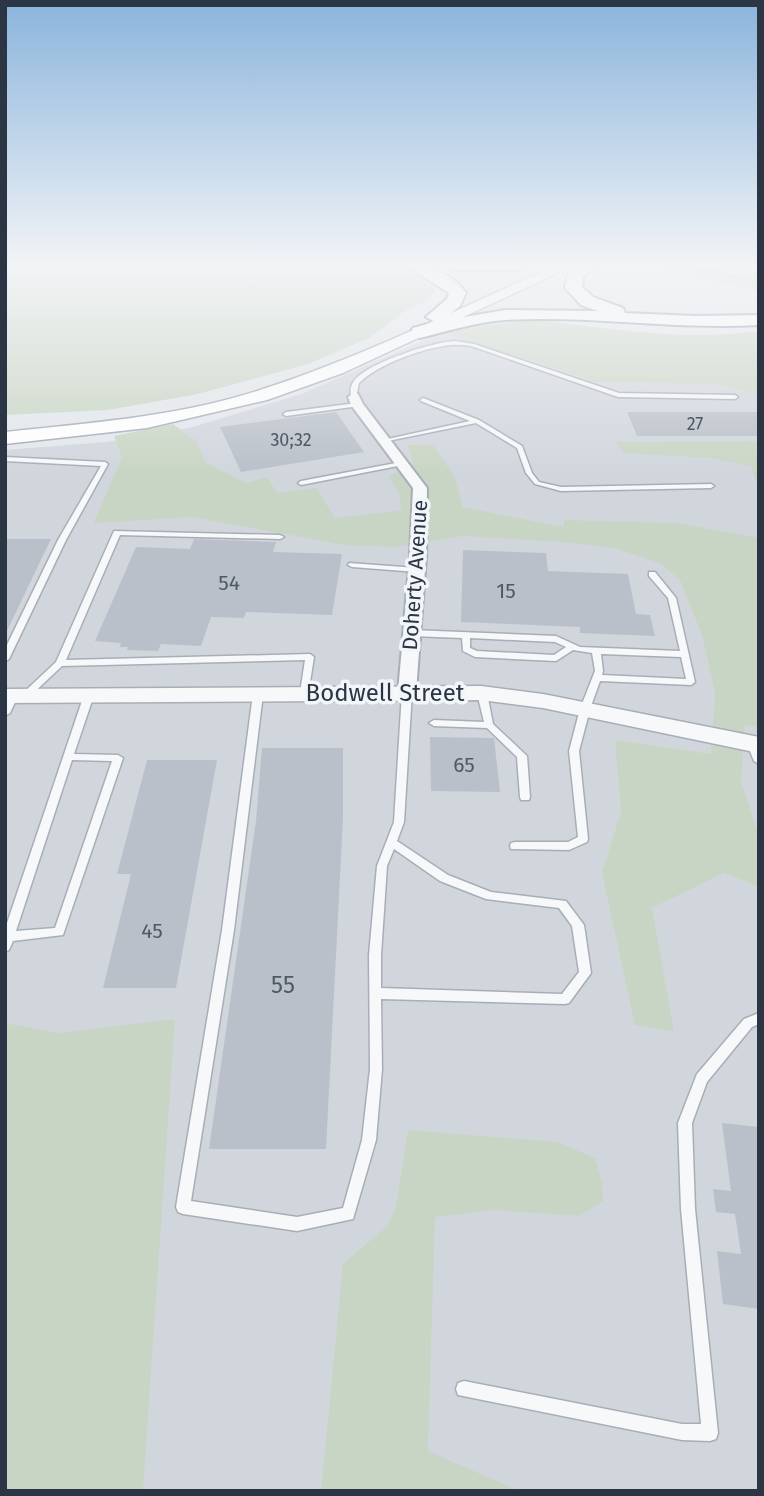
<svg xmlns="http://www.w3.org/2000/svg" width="764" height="1496" viewBox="0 0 764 1496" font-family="'Fira Sans',sans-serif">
<rect width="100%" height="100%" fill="#e3e7eb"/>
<!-- built -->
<path fill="#d1d6dd" d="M 522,323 L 759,388 L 759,1491 L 68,1491 L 5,1120 L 5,450 L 106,442 L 189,428 L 301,394 L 436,335 Z"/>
<!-- green -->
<path fill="#c9d5c4" d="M 5,265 L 398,265 L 434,286 L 435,292 L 426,301 L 407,309 L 369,338 L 308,364 L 198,394 L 108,410 L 5,415 Z
M 637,265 L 745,265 L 759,272 L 759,291 Z
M 535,320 C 608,328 685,342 759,331 L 759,395 L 727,386 L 705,383 L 597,382 L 461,339 L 447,332 L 466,327 Z
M 173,424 L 196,441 L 205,462 L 246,483 L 267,477 L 277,493 L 316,488 L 335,518 L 402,510 L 399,495 L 389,476 L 413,463 L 408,445 L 433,445 L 454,476 L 463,507 L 563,527 L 565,520 L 677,523 L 759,538 L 759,727 L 745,725 L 741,781 L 759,836 L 759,887 L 724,873 L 652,908 L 674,1031 L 635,1025 L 602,873 L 621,811 L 615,740 L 711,754 L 715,693 L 702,635 L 680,580 L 659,563 L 615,548 L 565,542 L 463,536 L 396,547 L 344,545 L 192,517 L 94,523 L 122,457 L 114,436 Z
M 757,441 L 759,490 L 751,466 L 711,458 L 624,453 L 615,442 Z
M 175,1019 L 143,1491 L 5,1491 L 5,1023 L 58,1033 Z
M 408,1130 L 557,1142 L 595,1158 L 602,1183 L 603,1201 L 580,1216 L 495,1210 L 435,1217 L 428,1451 L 520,1491 L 321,1491 L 343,1264 L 388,1225 L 396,1206 Z"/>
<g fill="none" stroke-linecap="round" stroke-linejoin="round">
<!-- stream -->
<path stroke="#9eb5cb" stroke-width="2.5" d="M 681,265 L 759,282"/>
</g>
<!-- building -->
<path fill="#bac0c9" d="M 336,412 L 364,452 L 241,472 L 220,427 Z
M 627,412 L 759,412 L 759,436 L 637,436 Z
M 5,539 L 51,539 L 5,635 Z
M 194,539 L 276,542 L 273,552 L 342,554 L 332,615 L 246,612 L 244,618 L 211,617 L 201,646 L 161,644 L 158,651 L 127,650 L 128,647 L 120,647 L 121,643 L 95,641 L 136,547 L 190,549 Z
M 463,550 L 546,553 L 548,571 L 628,574 L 636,614 L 650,615 L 655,636 L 580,633 L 580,627 L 461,622 Z
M 430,737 L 494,738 L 500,792 L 431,791 Z
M 262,748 L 343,748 L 343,819 L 326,1149 L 209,1149 L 256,821 Z
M 147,760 L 217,760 L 176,988 L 103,988 L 131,874 L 117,874 Z
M 722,1123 L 759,1127 L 759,1309 L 723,1304 L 717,1251 L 741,1254 L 735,1214 L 716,1212 L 713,1189 L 731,1191 Z"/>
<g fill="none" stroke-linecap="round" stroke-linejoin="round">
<!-- service casing -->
<g stroke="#a8aeb6" stroke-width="3">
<path id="service" d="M 455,341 L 474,344 L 619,393 L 735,395 L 738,397 L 735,399 L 618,397 L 471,346 C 462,345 453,344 444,346 C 418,350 377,365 359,383 L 356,398 L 351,397 C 350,391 350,386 354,381 C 367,363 433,342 455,341 Z
M 423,398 L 479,420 L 522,446 L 532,473 L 539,482 L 561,487 L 711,484 L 714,486 L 711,488 L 561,491 L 535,484 L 526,473 L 517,448 L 476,423 L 383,442 L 383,440 L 470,421 L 421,401 L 420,400 Z
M 357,403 L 360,405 L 359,406 L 286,416 L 283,414 L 286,412 Z
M 5,457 L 105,462 L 108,464 L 66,540 L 9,659 L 5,662 L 5,649 L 58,540 L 101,466 L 5,461 Z
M 401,462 L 404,464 L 403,465 L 301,485 L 298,483 L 301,481 Z
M 114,531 L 280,535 L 284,537 L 280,539 L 120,535 L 66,660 L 310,654 L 314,657 L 308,695 L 302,695 L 300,693 L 305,660 L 62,666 L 28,698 L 22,698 L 20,696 L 22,694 L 56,662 Z
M 349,563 L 417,568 L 421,570 L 417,572 L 352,567 L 348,565 Z
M 649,572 L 655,572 L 676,598 L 695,682 L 691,685 L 600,681 L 590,709 L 579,751 L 588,839 L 587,842 L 569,850 L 511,849 L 510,846 L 511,843 L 515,842 L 568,842 L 578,837 L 569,751 L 580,709 L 595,671 L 592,653 L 573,650 L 556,661 L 475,657 L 463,651 L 462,638 L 412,636 L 408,633 L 412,630 L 556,636 L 580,647 L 680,651 L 668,598 L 649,576 ZM 470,638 L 555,642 L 566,647 L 554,655 L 477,651 L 470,648 ZM 601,654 L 681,657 L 686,679 L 602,675 L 603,671 Z
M 407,689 L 412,692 L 404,822 L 397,841 L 448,875 L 491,892 L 566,901 L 584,925 L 591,973 L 569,1003 L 565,1004 L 381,999 L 382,1069 L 376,1140 L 353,1219 L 297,1231 L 183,1214 L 178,1212 L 176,1207 L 222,930 L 253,694 L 258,691 L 263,694 L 234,930 L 191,1201 L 297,1217 L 343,1208 L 362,1140 L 370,1069 L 369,955 L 377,866 L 394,822 L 402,692 ZM 394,849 L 440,881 L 486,899 L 559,908 L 572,926 L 579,972 L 562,994 L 381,988 L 381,955 L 387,866 Z
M 482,690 L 487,693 L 493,724 L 527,756 L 530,797 L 529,800 L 521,800 L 520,797 L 517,757 L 487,728 L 434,726 L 429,723 L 434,720 L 484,722 L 477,693 Z
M 89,692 L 94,695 L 74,754 L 118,755 L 123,758 L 63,935 L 13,941 L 9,950 L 5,952 L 5,929 L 84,695 ZM 72,760 L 112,761 L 55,928 L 16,931 Z
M 13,693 L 18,696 L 10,713 L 5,716 L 5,703 L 10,694 Z
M 752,741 L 755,742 L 759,749 L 759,764 L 754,761 L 747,744 Z
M 759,1013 L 759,1024 L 752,1027 L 707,1082 L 692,1123 L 695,1209 L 718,1433 L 716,1439 L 710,1441 L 682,1440 L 458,1395 L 456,1389 L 458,1383 L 464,1381 L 682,1424 L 701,1424 L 681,1209 L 678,1123 L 697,1074 L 744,1019 Z"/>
</g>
<!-- minor casing -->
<g stroke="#a8aeb6" stroke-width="4">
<path id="minor" d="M 354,393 L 358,394 L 363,404 L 427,488 L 426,556 L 416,692 L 407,698 L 398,692 L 410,556 L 413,488 L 351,405 L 348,397 Z"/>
</g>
<!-- tertiary casing -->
<g stroke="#a8aeb6" stroke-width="3">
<path id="tertiary" d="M 481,686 L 543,694 L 759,737 L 759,753 L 543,708 L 481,700 L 5,703 L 5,689 Z"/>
</g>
<!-- primary casing -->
<g stroke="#a2abb7" stroke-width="3">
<path id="primary" d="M 557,265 L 575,265 L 343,373 L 267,400 L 147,428 L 5,444 L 5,432 C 89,423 176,417 257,391 C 360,358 458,309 557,265 Z"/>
</g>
<!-- motorway casing -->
<g stroke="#8a94a2" stroke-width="4">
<path id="motorway" d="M 406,265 C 428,264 453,274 466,293 L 460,306 L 441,321 L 505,310 L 598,311 L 581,305 L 565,288 C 568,265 576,265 597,265 L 583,277 L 582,287 L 593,297 L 623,308 L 625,313 L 695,316 L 759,315 L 759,325 C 674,330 589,315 505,320 C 476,322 448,331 420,338 L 411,332 L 413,328 L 435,322 L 426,317 L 447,299 L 449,293 Z
M 447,265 L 528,265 L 520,270 L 455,270 Z"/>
</g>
<!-- service -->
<use href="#service" fill="#f6f8fa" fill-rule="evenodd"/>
<!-- minor -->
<use href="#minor" fill="#f6f8fa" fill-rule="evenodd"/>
<!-- tertiary -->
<use href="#tertiary" fill="#f6f8fa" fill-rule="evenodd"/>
<!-- primary -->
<use href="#primary" fill="#fff" fill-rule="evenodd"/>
<!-- motorway -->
<use href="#motorway" fill="#fff" fill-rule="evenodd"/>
</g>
<!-- sky -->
<linearGradient id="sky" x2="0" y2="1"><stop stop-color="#8ab4dc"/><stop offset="0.56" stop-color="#f2f4f6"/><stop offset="1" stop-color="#f2f4f6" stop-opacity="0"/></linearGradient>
<rect width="764" height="474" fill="url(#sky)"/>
<g text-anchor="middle" stroke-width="7" stroke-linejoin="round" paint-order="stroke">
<!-- far-number labels -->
<g font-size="18" fill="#4f5865">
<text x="695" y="430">27</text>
<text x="291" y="446">30;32</text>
</g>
<!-- far-street labels -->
<g font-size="21" fill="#2b3544" stroke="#f3f6f9">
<text transform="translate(415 575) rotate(-86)" y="7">Doherty Avenue</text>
</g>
<!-- number labels -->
<g font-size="21" fill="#4f5865">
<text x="229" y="590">54</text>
<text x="506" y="598">15</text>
<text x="464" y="772">65</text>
<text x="152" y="938">45</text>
</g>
<!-- street labels -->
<g font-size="24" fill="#2b3544" stroke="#f3f6f9">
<text x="385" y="701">Bodwell Street</text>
</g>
<!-- near-number labels -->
<g font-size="24" fill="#4f5865">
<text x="283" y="993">55</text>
</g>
</g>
<!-- border -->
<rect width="764" height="1496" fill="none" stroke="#2b3544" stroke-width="14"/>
</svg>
